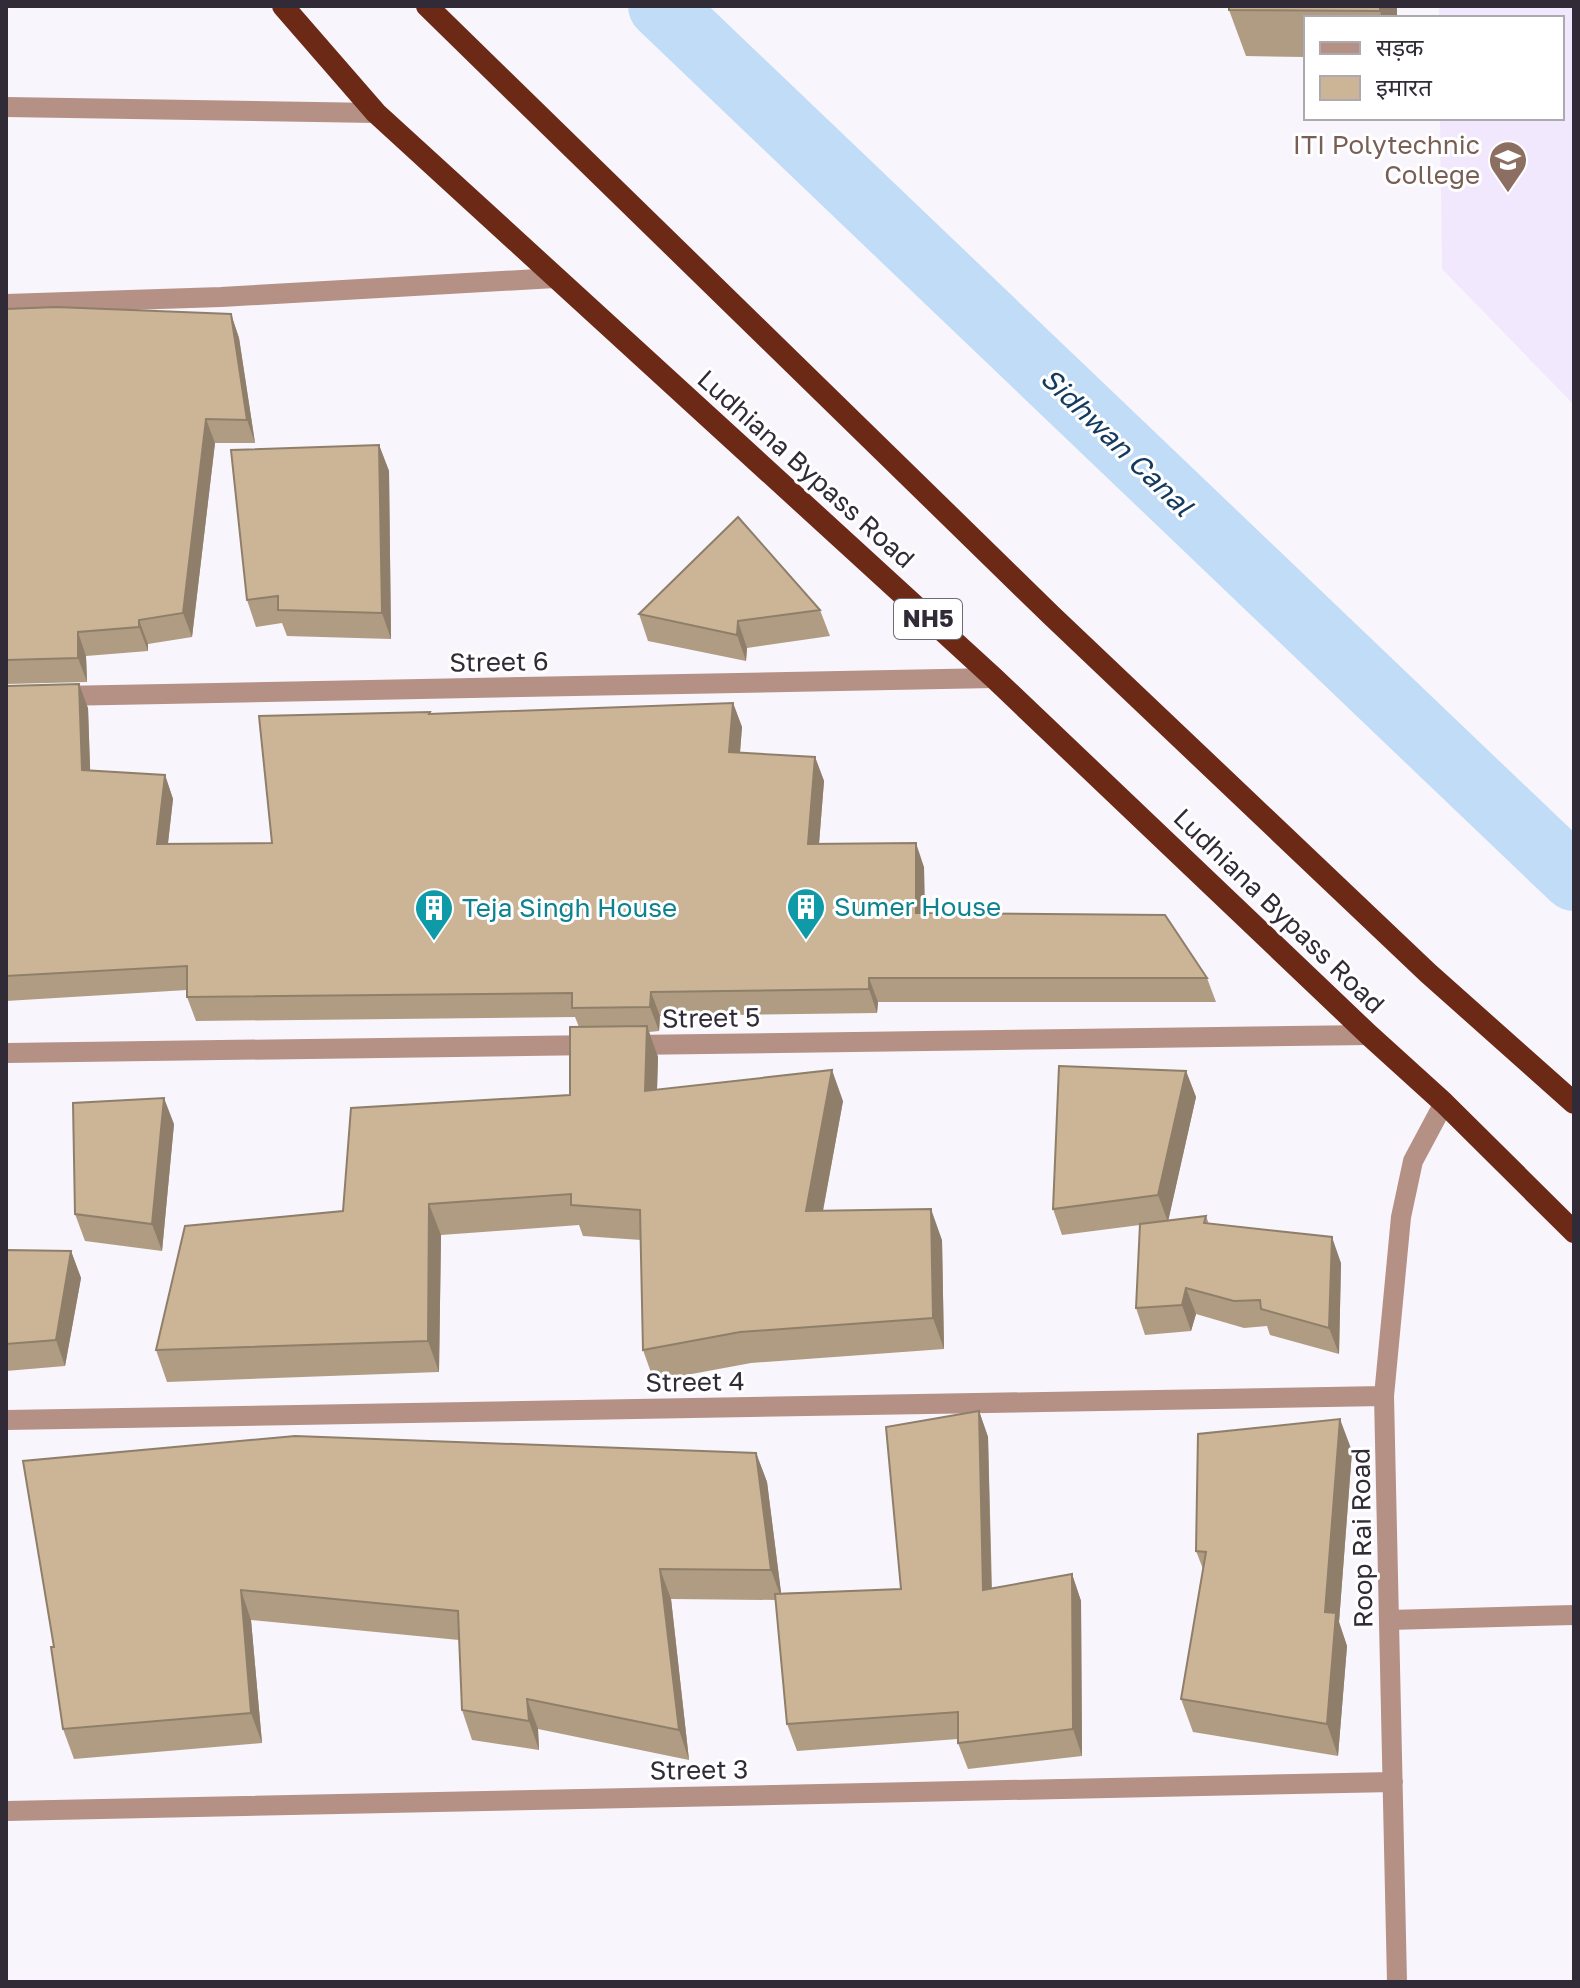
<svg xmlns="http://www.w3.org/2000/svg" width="1580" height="1988" viewBox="0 0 1580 1988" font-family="'Golos Text','Noto Sans Devanagari',sans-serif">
<rect width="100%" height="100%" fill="#f8f5fc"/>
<!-- education -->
<path fill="#f2e8fd" d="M 1439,6 L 1574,6 L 1574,405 L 1442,269 L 1440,118 L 1562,118 L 1562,18 L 1439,18 Z"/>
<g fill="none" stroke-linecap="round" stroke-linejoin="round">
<!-- canal -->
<path stroke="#c1dcf7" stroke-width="66" d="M 661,6 L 1574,878"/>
<!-- minor -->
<path stroke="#b59085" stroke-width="20" d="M 6,107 L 376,113
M 6,304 L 221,297 L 555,278
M 6,697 L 994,678
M 629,1045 L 1369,1035
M 6,1053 L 597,1045
M 6,1420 L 1384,1396
M 1389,1620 L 1574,1615
M 6,1811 L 1393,1782
M 1397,1982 L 1384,1396 L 1401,1217 L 1413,1161 L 1444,1103"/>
<!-- trunk -->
<path stroke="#6c2a16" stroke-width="22" d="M 283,6 L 376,113 L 994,678 L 1369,1035 L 1444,1103 L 1574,1232
M 427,6 L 1051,615 L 1428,973 L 1574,1103"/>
</g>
<!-- wall -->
<path fill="#af9c82" d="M 1229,6 L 1397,6 L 1397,18 L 1306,18 L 1306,57 L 1246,56 L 1229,10 Z
M 6,309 L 231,314 L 239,338 L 255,443 L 215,443 L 192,637 L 148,644 L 148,651 L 86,656 L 87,682 L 6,684 Z
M 379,445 L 389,471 L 391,639 L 287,636 L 282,623 L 256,627 L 247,600 Z
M 820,610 L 830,636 L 747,648 L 746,661 L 648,641 L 639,614 Z
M 6,686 L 88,708 L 90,771 L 165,775 L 173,799 L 168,844 L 272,843 L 430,712 L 430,714 L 733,703 L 742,727 L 740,753 L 815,757 L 824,781 L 819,844 L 924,867 L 925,913 L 1207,978 L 1216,1002 L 878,1002 L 877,1013 L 660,1016 L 659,1031 L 649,1032 L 658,1057 L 657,1089 L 843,1101 L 823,1211 L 942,1240 L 944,1349 L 751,1363 L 654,1381 L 643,1350 L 641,1240 L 583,1236 L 579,1225 L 441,1235 L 439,1372 L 167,1382 L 156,1350 L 343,1211 L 570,1095 L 579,1027 L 575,1017 L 196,1021 L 187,997 L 187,990 L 6,1001 Z
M 1186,1071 L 1196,1097 L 1168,1220 L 1206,1216 L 1209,1224 L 1341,1263 L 1339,1354 L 1270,1335 L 1267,1326 L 1244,1328 L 1196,1314 L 1191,1331 L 1145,1335 L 1136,1308 L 1140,1225 L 1062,1235 L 1053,1209 Z
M 174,1124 L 162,1251 L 85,1241 L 75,1214 Z
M 6,1250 L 71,1251 L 81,1278 L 65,1366 L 6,1371 Z
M 979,1411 L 988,1437 L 992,1588 L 1072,1574 L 1081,1601 L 1082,1756 L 968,1769 L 958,1743 L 958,1739 L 797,1751 L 787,1724 L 776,1600 L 671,1599 L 689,1760 L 538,1729 L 539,1750 L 472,1740 L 462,1710 L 459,1640 L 251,1620 L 262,1743 L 74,1759 L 63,1729 L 54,1647 L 23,1461 L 756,1453 L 767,1482 L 781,1593 L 901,1589 Z
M 1352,1451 L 1339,1622 L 1347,1646 L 1338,1756 L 1193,1732 L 1181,1699 L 1203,1569 L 1196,1551 Z"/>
<!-- shaded-wall -->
<path fill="#8f7f6a" d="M 1380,6 L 1397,6 L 1397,18 L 1382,18 L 1380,11 Z
M 231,314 L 239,338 L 255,443 L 247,420 Z
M 206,419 L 215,443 L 192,637 L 183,613 Z
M 379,445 L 389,471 L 391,639 L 382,613 Z
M 139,620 L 148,644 L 148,651 L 139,627 Z
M 738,621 L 747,648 L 746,661 L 737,635 Z
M 78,632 L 86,656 L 87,682 L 78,658 Z
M 79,684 L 88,708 L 91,794 L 82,770 Z
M 733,703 L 742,727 L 738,776 L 729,752 Z
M 815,757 L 824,781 L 817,868 L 808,844 Z
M 165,775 L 173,799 L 165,868 L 157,844 Z
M 916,843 L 924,867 L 925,937 L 916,913 Z
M 869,978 L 878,1002 L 877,1013 L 869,989 Z
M 651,992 L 660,1016 L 659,1031 L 650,1007 Z
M 647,1026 L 658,1057 L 656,1122 L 645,1091 Z
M 832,1070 L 843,1101 L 817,1242 L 806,1211 Z
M 1186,1071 L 1196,1097 L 1168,1222 L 1158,1195 Z
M 164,1098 L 174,1124 L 162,1251 L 152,1224 Z
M 429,1204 L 441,1235 L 439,1372 L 428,1341 Z
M 931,1209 L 942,1240 L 944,1349 L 933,1318 Z
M 1332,1237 L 1341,1263 L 1339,1354 L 1329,1328 Z
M 71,1251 L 81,1278 L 65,1366 L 56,1340 Z
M 1186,1288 L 1196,1314 L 1191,1331 L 1182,1305 Z
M 979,1411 L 988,1437 L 992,1616 L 983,1590 Z
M 1340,1419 L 1352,1451 L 1339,1622 L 1347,1646 L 1338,1756 L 1327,1724 L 1325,1612 Z
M 756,1453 L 767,1482 L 782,1600 L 771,1570 Z
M 660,1569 L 671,1599 L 689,1760 L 679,1730 Z
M 1072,1574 L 1081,1601 L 1082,1756 L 1073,1729 Z
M 241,1590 L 251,1620 L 262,1743 L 251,1713 Z
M 527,1699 L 538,1729 L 539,1750 L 529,1721 Z"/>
<!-- building -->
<path fill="#ccb597" stroke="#8f7f6a" stroke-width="2" d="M 1229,6 L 1380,6 L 1380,11 L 1229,10 Z
M 56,307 L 231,314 L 247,420 L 206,419 L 183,613 L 139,620 L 139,627 L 78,632 L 78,658 L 6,660 L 6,309 Z
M 379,445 L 382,613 L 278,610 L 278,596 L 247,600 L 231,450 Z
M 738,517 L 820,610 L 738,621 L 737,635 L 639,614 Z
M 79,684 L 82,770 L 165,775 L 157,844 L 272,843 L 259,716 L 430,712 L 429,714 L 733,703 L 729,752 L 815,757 L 808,844 L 916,843 L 916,913 L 1165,915 L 1207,978 L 869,978 L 869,989 L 651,992 L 650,1007 L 572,1008 L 572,993 L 187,997 L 187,966 L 6,976 L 6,686 Z
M 647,1026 L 645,1091 L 832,1070 L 806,1211 L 931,1209 L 933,1318 L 740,1332 L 643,1350 L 640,1210 L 571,1205 L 571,1194 L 429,1204 L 428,1341 L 156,1350 L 185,1226 L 343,1211 L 351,1108 L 570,1095 L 570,1027 Z
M 1059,1066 L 1186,1071 L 1158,1195 L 1053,1209 Z
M 164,1098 L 152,1224 L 75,1214 L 73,1103 Z
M 1206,1216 L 1204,1223 L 1332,1237 L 1329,1328 L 1261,1309 L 1260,1300 L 1234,1301 L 1186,1288 L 1182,1305 L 1136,1308 L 1140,1224 Z
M 6,1250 L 71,1251 L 56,1340 L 6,1344 Z
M 979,1411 L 983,1590 L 1072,1574 L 1073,1729 L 958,1743 L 958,1712 L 787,1724 L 775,1594 L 901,1589 L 886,1427 Z
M 1340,1419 L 1325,1612 L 1336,1613 L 1327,1724 L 1181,1699 L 1206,1552 L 1196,1551 L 1198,1434 Z
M 295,1436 L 756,1453 L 771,1570 L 660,1569 L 679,1730 L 527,1699 L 529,1721 L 462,1710 L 458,1611 L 241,1590 L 251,1713 L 63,1729 L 51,1647 L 54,1647 L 23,1461 Z"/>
<!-- icons -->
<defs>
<g id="university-pin" transform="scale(2)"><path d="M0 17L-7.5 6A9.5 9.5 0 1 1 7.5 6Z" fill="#8d6e63" stroke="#fff"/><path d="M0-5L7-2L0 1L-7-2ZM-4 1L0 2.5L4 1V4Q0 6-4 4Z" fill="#fff"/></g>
<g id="building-pin" transform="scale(2)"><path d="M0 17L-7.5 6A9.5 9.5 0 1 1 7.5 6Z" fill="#0f9aa8" stroke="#fff"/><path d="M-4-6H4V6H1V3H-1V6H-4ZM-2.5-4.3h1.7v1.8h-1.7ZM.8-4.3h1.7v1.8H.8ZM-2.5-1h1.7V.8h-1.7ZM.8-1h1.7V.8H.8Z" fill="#fff"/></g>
</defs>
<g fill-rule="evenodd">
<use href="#university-pin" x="1508" y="160"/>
<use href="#building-pin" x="806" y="907"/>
<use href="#building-pin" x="434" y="908"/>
</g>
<g text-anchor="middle" stroke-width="6" stroke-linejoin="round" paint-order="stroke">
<!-- shield labels -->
<rect fill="#fff" stroke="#6f6b74" stroke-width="2" x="894" y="599" width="68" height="40" rx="6"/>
<g font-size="24" font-weight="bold" fill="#312b38">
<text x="928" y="627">NH5</text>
</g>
<!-- education labels -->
<g font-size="26" fill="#785e54" stroke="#fff" text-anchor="end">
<text x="1480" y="154">ITI Polytechnic<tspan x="1480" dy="30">College</tspan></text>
</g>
<!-- street labels -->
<g font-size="26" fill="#312b38" stroke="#fff">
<text transform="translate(806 469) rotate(42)" y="9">Ludhiana Bypass Road</text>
<text transform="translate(499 662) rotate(-1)" y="9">Street 6</text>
<text transform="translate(1279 911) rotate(44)" y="9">Ludhiana Bypass Road</text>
<text transform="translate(711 1018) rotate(-1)" y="9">Street 5</text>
<text transform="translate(695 1382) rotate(-1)" y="9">Street 4</text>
<text transform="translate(1362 1538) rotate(-91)" y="9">Roop Rai Road</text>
<text transform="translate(699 1770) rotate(-1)" y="9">Street 3</text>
</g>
<!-- culture labels -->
<g font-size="26" fill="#0d838f" stroke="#fff" text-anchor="start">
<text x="834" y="916">Sumer House</text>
<text x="462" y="917">Teja Singh House</text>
</g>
<!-- water labels -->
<g font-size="28" font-style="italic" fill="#143b5f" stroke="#fff">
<text transform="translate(1117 442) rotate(44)" y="10">Sidhwan Canal</text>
</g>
</g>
<!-- border -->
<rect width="1580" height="1988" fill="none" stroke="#312b38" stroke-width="16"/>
<!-- legend -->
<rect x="1304" y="16" width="260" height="104" fill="#ffffff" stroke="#adaaaf" stroke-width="2"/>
<rect x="1320" y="42" width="40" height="12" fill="#b59085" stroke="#adaaaf" stroke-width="2"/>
<text x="1376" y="56" font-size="24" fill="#312b38">सड़क</text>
<rect x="1320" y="76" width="40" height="24" fill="#ccb597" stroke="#adaaaf" stroke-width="2"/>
<text x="1376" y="96" font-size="24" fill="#312b38">इमारत</text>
</svg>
